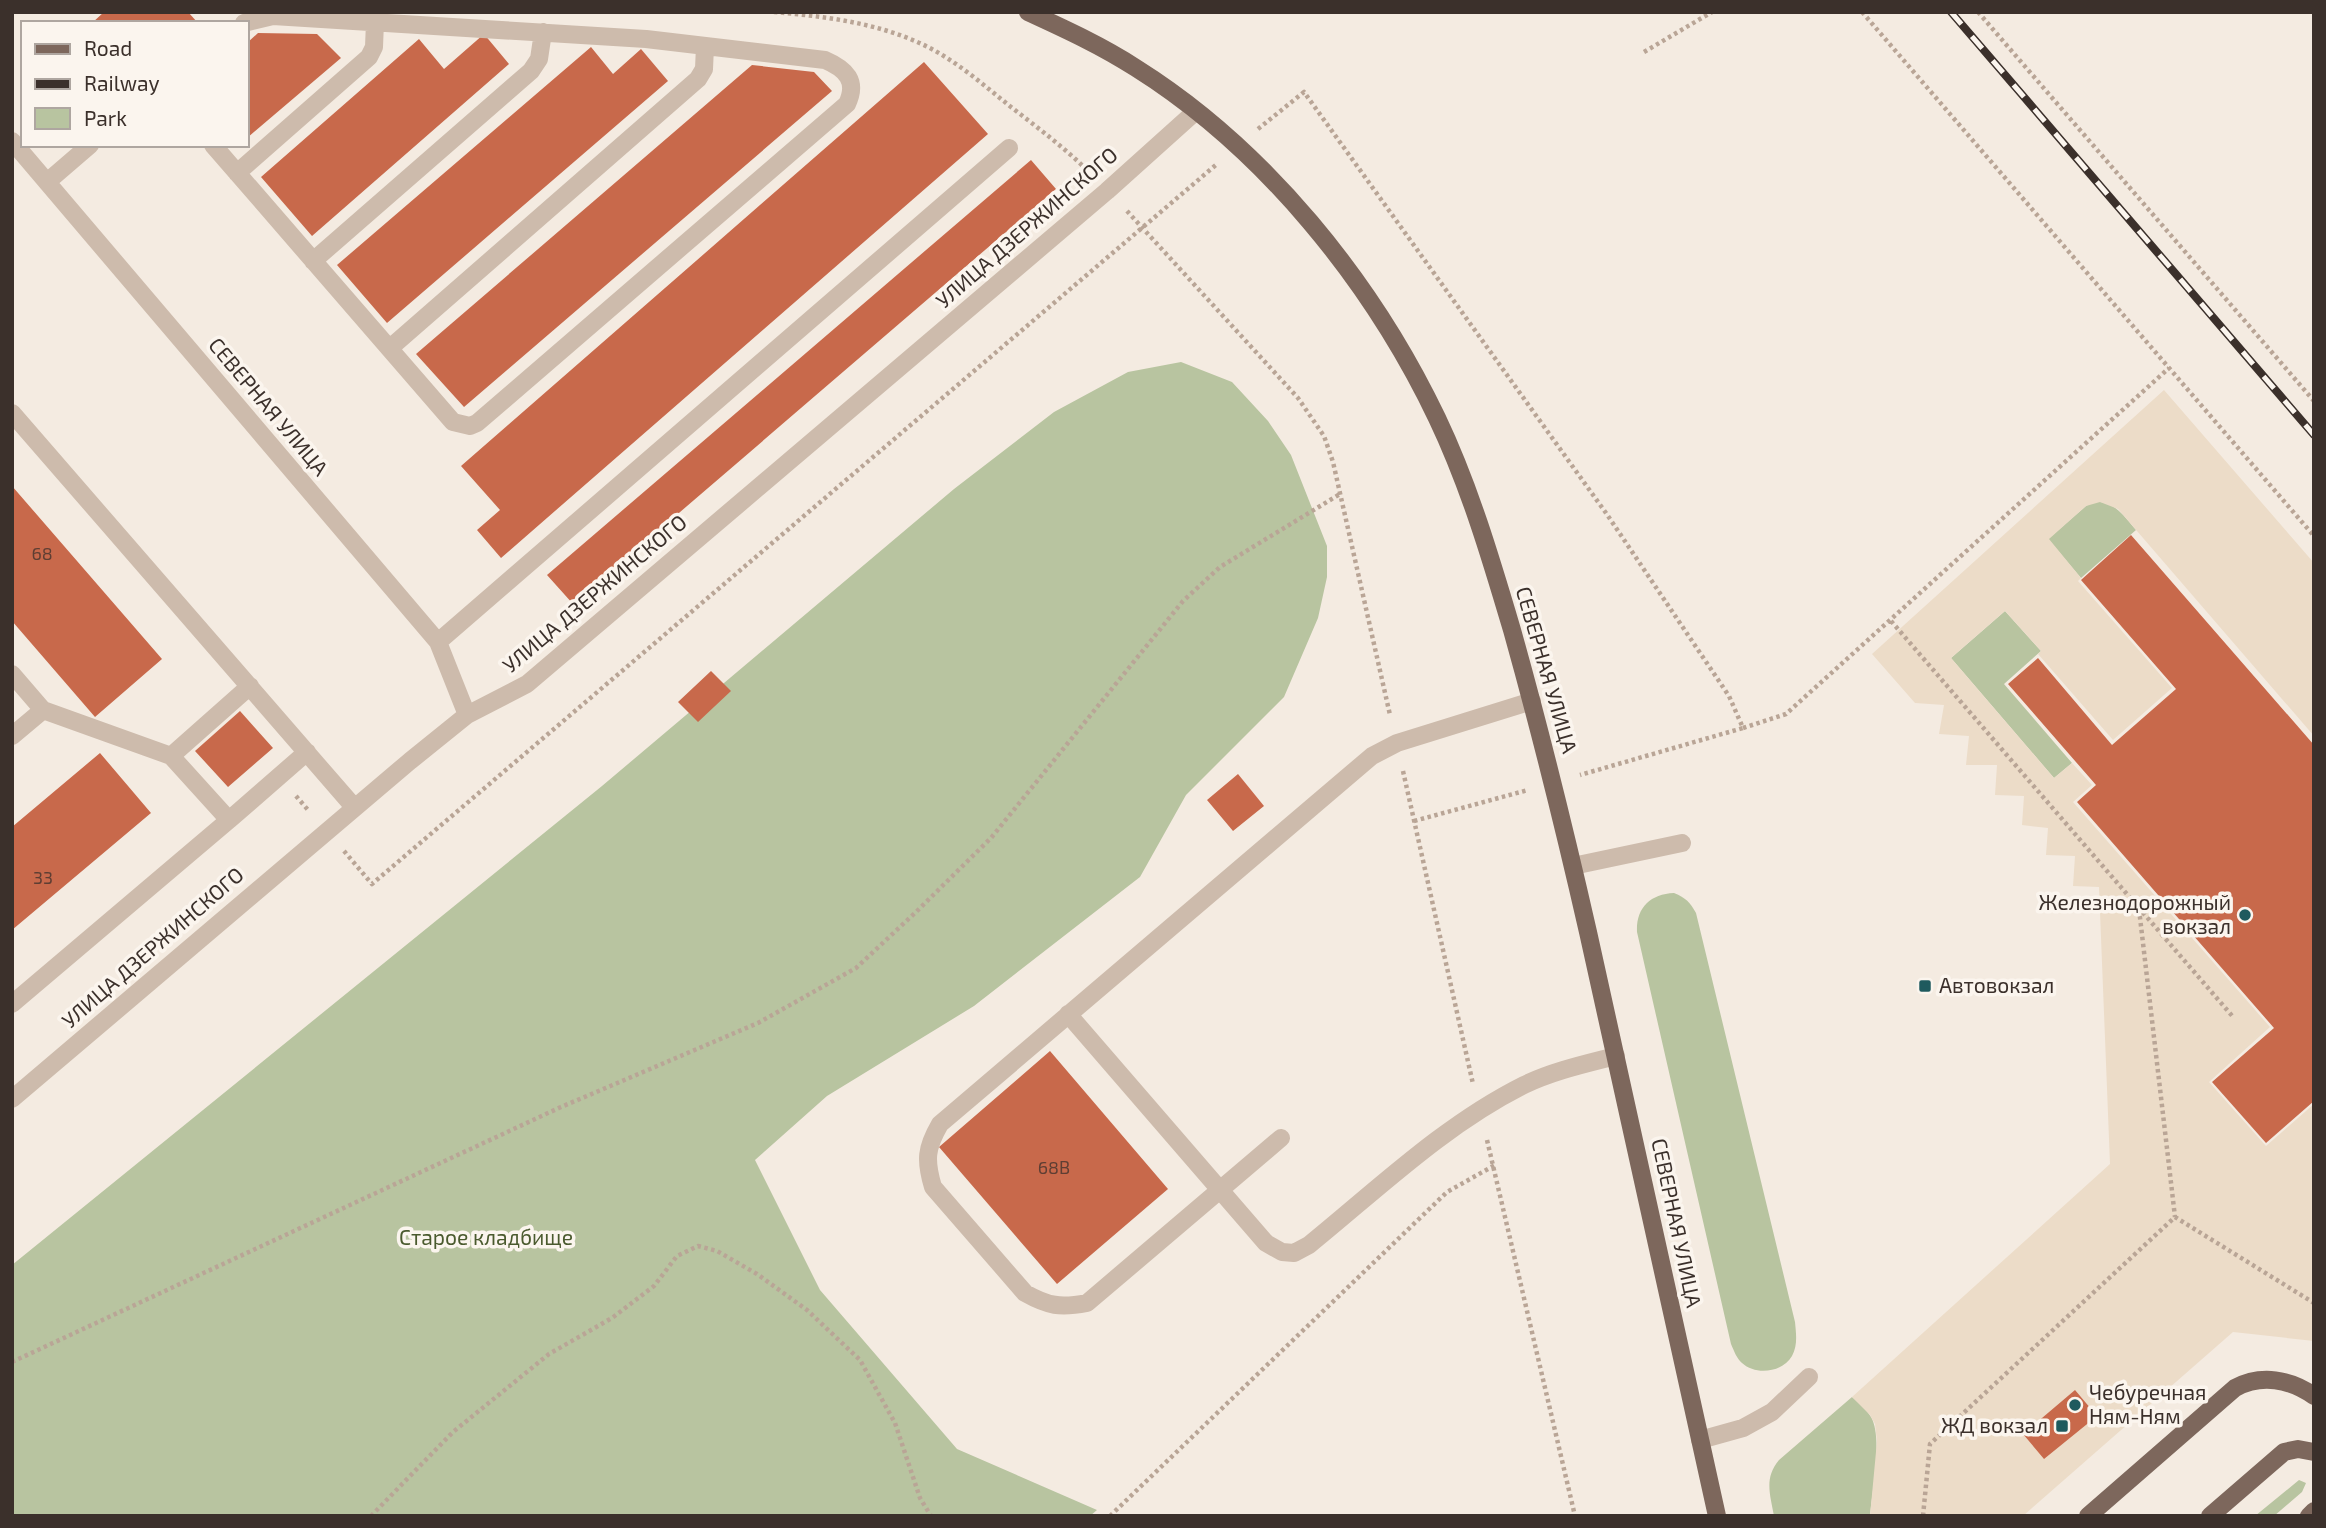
<svg xmlns="http://www.w3.org/2000/svg" width="2326" height="1528" viewBox="0 0 2326 1528" font-family="'Exo 2',sans-serif">
<rect width="100%" height="100%" fill="#f4ebe1"/>
<!-- green -->
<path fill="#b8c4a0" d="M 1181,362 L 1232,382 L 1268,421 L 1291,455 L 1327,546 L 1327,577 L 1318,618 L 1284,697 L 1186,795 L 1140,877 L 974,1006 L 827,1096 L 755,1160 L 820,1290 L 957,1449 L 1097,1510 L 1090,1516 L 12,1516 L 12,1265 L 602,786 L 954,489 L 1054,412 L 1128,372 Z
M 2093,502 C 2114,500 2124,516 2136,530 L 2081,578 L 2048,539 L 2086,506 Z
M 2005,611 L 2041,651 L 2004,684 L 2072,763 L 2054,778 L 1951,658 Z
M 1674,893 C 1686,898 1690,902 1696,913 L 1795,1322 C 1796,1333 1798,1345 1792,1356 C 1783,1372 1756,1376 1742,1363 C 1737,1359 1734,1351 1731,1344 L 1637,932 C 1636,908 1650,894 1674,893 Z
M 1852,1397 C 1859,1403 1867,1410 1871,1417 C 1883,1438 1872,1491 1870,1516 L 1774,1516 C 1770,1494 1764,1478 1779,1460 Z
M 2299,1480 L 2306,1483 L 2302,1492 L 2274,1516 L 2255,1516 Z"/>
<!-- plaza -->
<path fill="#ecdcc8" d="M 2164,390 L 2314,563 L 2314,736 L 2118,509 L 2100,502 L 2086,506 L 2049,539 L 2081,578 L 2078,581 L 2172,688 L 2113,740 L 2038,654 L 2041,651 L 2005,611 L 1951,658 L 2054,778 L 2072,763 L 2092,785 L 2073,802 L 2270,1027 L 2209,1082 L 2266,1146 L 2314,1104 L 2314,1341 L 2233,1332 L 2023,1516 L 1870,1516 L 1877,1441 L 1875,1424 L 1870,1415 L 1852,1397 L 2110,1164 L 2099,887 L 2073,886 L 2075,856 L 2046,855 L 2048,828 L 2022,825 L 2024,796 L 1995,795 L 1997,765 L 1966,765 L 1969,736 L 1939,734 L 1944,705 L 1915,703 L 1872,654 Z"/>
<!-- building -->
<path fill="#c8694b" d="M 104,12 L 188,12 L 198,23 L 92,23 Z
M 258,33 L 317,34 L 341,58 L 247,138 L 247,43 Z
M 484,34 L 509,64 L 312,236 L 261,177 L 419,39 L 444,69 Z
M 591,47 L 613,74 L 641,49 L 668,81 L 387,323 L 337,265 Z
M 924,62 L 988,134 L 501,558 L 477,530 L 500,510 L 461,466 Z
M 752,65 L 814,72 L 832,91 L 464,407 L 416,354 Z
M 1031,160 L 1056,189 L 573,604 L 547,575 Z
M 12,486 L 162,659 L 95,717 L 12,621 Z
M 2131,535 L 2314,745 L 2314,1101 L 2266,1143 L 2212,1082 L 2274,1028 L 2077,802 L 2096,785 L 2008,684 L 2038,658 L 2112,745 L 2176,689 L 2081,580 Z
M 711,671 L 731,691 L 698,722 L 678,702 Z
M 240,711 L 273,748 L 228,787 L 195,751 Z
M 100,753 L 151,813 L 12,930 L 12,827 Z
M 1238,774 L 1264,806 L 1233,831 L 1207,800 Z
M 1050,1051 L 1168,1189 L 1057,1284 L 939,1147 Z
M 2075,1390 L 2097,1416 L 2044,1459 L 2023,1434 Z"/>
<g fill="none" stroke-linecap="round" stroke-linejoin="round">
<!-- path -->
<path stroke="#b9a596" stroke-width="4.5" stroke-dasharray="3.5 3.5" stroke-linecap="butt" d="M 774,12 C 821,16 871,22 915,41 C 951,56 981,83 1011,107 C 1038,128 1065,148 1089,172
M 1862,12 L 2314,536
M 1978,12 L 2314,401
M 1644,52 L 1712,12
M 1258,129 L 1304,92 L 1606,513 L 1729,696 L 1743,728 L 1580,775
M 1127,211 L 1298,398 L 1324,436 L 1333,462 L 1390,715
M 1891,621 L 2234,1018
M 1743,728 L 1786,714 L 2169,368
M 1403,771 L 1473,1084
M 296,796 L 308,810
M 1414,821 L 1528,790
M 344,851 L 372,884 L 1217,164
M 2139,909 L 2175,1217
M 1487,1140 L 1575,1516
M 12,1362 L 561,1107 L 758,1023 L 856,968 L 916,912 L 991,838 L 1183,601 L 1220,567 L 1340,494
M 371,1516 L 453,1432 L 549,1354 L 612,1318 L 654,1286 L 677,1256 L 698,1246 L 717,1251 L 757,1274 L 807,1310 L 860,1360 L 895,1423 L 920,1498 L 931,1516
M 1110,1516 L 1447,1192 L 1495,1165
M 1923,1516 L 1930,1444 L 2175,1217 L 2314,1303"/>
<!-- minor -->
<path stroke="#cdbbac" stroke-width="18" d="M 12,141 L 438,642 L 467,715
M 213,145 L 453,422 L 470,426 L 477,423 L 847,104 C 858,81 846,69 825,60 L 646,39 L 273,16 L 244,23
M 237,173 L 369,57 L 374,47 L 375,22
M 47,182 L 90,145
M 313,261 L 531,71 L 539,59 L 543,32
M 390,348 L 698,79 L 704,69 L 705,46
M 12,413 L 354,807
M 438,642 L 1009,148
M 12,674 L 43,710 L 171,756 L 250,686
M 12,736 L 43,710
M 171,756 L 229,820 L 307,752
M 1573,866 L 1682,843
M 12,1004 L 229,820
M 1068,1014 L 1266,1243 L 1282,1252 L 1294,1253 L 1309,1245 C 1378,1189 1444,1125 1524,1085 C 1553,1071 1585,1064 1616,1056
M 12,1099 L 410,761 L 467,715 L 527,684 L 1107,191 L 1196,111
M 1281,1138 L 1087,1303 C 1060,1308 1048,1306 1025,1293 L 933,1187 C 925,1160 926,1148 940,1124 L 1372,756 L 1397,743 L 1532,701
M 1700,1440 L 1743,1428 L 1772,1412 L 1809,1377"/>
<!-- major -->
<path stroke="#7d675c" stroke-width="18" d="M 1028,12 C 1065,29 1102,46 1136,68 C 1265,149 1372,282 1437,418 C 1469,485 1491,559 1512,630 C 1540,730 1565,831 1588,932 C 1632,1126 1674,1321 1717,1516
M 2088,1516 L 2235,1388 C 2261,1374 2290,1379 2314,1396
M 2210,1516 L 2284,1452 L 2298,1449 L 2314,1452
M 2309,1516 L 2314,1511"/>
<!-- rail casing -->
<g stroke="#3b302b" stroke-width="8">
<path id="rail" d="M 1951,12 L 2314,435"/>
</g>
<!-- rail -->
<use href="#rail" stroke="#fbf5ee" stroke-width="5" stroke-dasharray="16" stroke-linecap="butt"/>
</g>
<!-- markers -->
<g fill="#1f5a5e" stroke="#fbf5ee" stroke-width="2.5">
<circle cx="2245" cy="915" r="7"/>
<rect x="1918" y="979" width="14" height="14" rx="3.5"/>
<circle cx="2075" cy="1405" r="7"/>
<rect x="2055" y="1419" width="14" height="14" rx="3.5"/>
</g>
<g text-anchor="middle" stroke-width="7" stroke-linejoin="round" paint-order="stroke">
<!-- number labels -->
<g font-size="18" fill="#5e3e33">
<text x="42" y="560">68</text>
<text x="43" y="884">33</text>
<text x="1054" y="1174">68В</text>
</g>
<!-- street labels -->
<g font-size="21" fill="#3b302b" stroke="#fbf5ee">
<text transform="translate(1027 228) rotate(-41)" y="7">УЛИЦА ДЗЕРЖИНСКОГО</text>
<text transform="translate(268 407) rotate(50)" y="7">СЕВЕРНАЯ УЛИЦА</text>
<text transform="translate(595 594) rotate(-40)" y="7">УЛИЦА ДЗЕРЖИНСКОГО</text>
<text transform="translate(1546 670) rotate(74)" y="7">СЕВЕРНАЯ УЛИЦА</text>
<text transform="translate(153 948) rotate(-41)" y="7">УЛИЦА ДЗЕРЖИНСКОГО</text>
<text transform="translate(1676 1223) rotate(78)" y="7">СЕВЕРНАЯ УЛИЦА</text>
</g>
<!-- poi labels -->
<g font-size="21" fill="#3b302b" stroke="#fbf5ee" text-anchor="end">
<text x="2231" y="910">Железнодорожный<tspan x="2231" dy="24">вокзал</tspan></text>
<text x="1939" y="993" text-anchor="start">Автовокзал</text>
<text x="2089" y="1400" text-anchor="start">Чебуречная<tspan x="2089" dy="24">Ням-Ням</tspan></text>
<text x="2048" y="1433">ЖД вокзал</text>
</g>
<!-- park labels -->
<g font-size="21" fill="#4a5a2e" stroke="#fbf5ee">
<text x="486" y="1245">Старое кладбище</text>
</g>
</g>
<!-- border -->
<rect width="2326" height="1528" fill="none" stroke="#3b302b" stroke-width="28"/>
<!-- legend -->
<rect x="21" y="21" width="228" height="126" fill="#fbf5ee" stroke="#aea6a0" stroke-width="2"/>
<rect x="35" y="44" width="35" height="10" fill="#7d675c" stroke="#aea6a0" stroke-width="2"/>
<text x="84" y="56" font-size="21" fill="#3b302b">Road</text>
<rect x="35" y="79" width="35" height="10" fill="#3b302b" stroke="#aea6a0" stroke-width="2"/>
<text x="84" y="91" font-size="21" fill="#3b302b">Railway</text>
<rect x="35" y="108" width="35" height="21" fill="#b8c4a0" stroke="#aea6a0" stroke-width="2"/>
<text x="84" y="126" font-size="21" fill="#3b302b">Park</text>
</svg>
